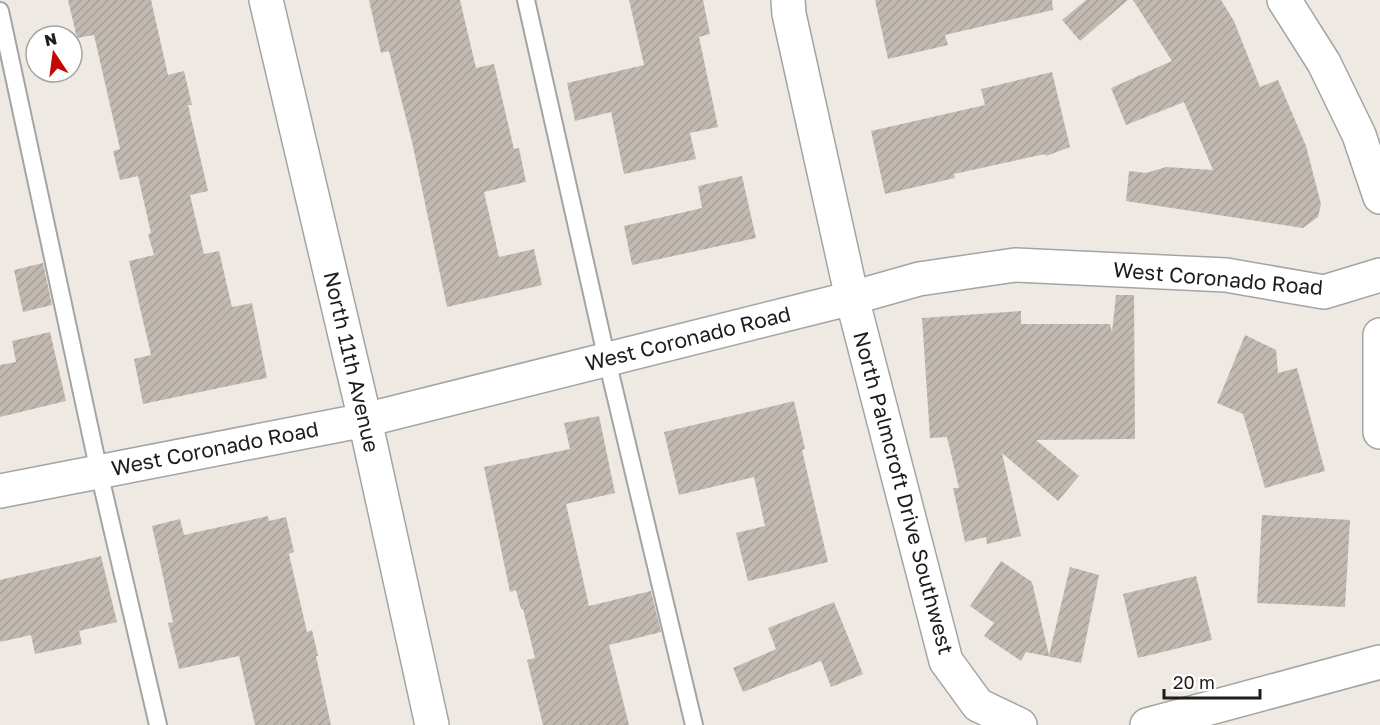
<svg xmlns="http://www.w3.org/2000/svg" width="1380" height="725" viewBox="0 0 1380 725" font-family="'Golos Text',sans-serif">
<defs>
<pattern id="building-hatch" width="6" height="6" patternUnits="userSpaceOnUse" patternTransform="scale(1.5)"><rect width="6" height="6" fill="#c2bab2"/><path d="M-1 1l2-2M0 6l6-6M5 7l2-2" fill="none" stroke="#a69f99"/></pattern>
</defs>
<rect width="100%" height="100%" fill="#eeeae3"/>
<!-- building -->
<path fill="url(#building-hatch)" d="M 68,0 L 151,0 L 168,75 L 184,71 L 192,105 L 188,105 L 208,191 L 190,195 L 204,254 L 219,251 L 232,307 L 252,303 L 267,378 L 143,404 L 134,359 L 151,355 L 129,261 L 154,255 L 148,234 L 151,233 L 138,176 L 120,180 L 113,151 L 120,149 L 94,35 L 77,38 Z
M 369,0 L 460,0 L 476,68 L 494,64 L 514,149 L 519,148 L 526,182 L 484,192 L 499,257 L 534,249 L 542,285 L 447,307 L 412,142 L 393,67 L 389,51 L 381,53 Z
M 629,0 L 703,0 L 710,34 L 699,37 L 718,127 L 690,133 L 696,159 L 624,174 L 611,112 L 575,121 L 567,83 L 644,65 Z
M 875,0 L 1052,0 L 1053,10 L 945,35 L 948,45 L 888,59 Z
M 1086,0 L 1128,0 L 1080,41 L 1062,20 Z
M 1133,0 L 1221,0 L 1234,21 L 1260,87 L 1278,80 L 1306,146 L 1321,204 L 1318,217 L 1303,228 L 1126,201 L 1129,171 L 1146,173 L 1166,167 L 1213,170 L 1184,102 L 1126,125 L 1111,88 L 1172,61 Z
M 1052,72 L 1070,147 L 1046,156 L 1045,154 L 954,174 L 955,178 L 885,194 L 871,131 L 985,105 L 981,89 Z
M 742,176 L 756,238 L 632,265 L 624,226 L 702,208 L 698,186 Z
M 43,263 L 52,305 L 23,312 L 14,270 Z
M 1116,295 L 1134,295 L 1135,439 L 1036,440 L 1079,476 L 1058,501 L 1002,453 L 1021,536 L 987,544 L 986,537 L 965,542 L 953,488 L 959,488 L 947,437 L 930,438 L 922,318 L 1021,311 L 1021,324 L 1110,324 L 1112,332 Z
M 50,332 L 66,401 L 0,417 L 0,365 L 16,362 L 12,341 Z
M 1245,335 L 1276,350 L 1278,373 L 1297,368 L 1325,471 L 1265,488 L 1243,414 L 1217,403 Z
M 794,401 L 805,449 L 802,450 L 828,562 L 748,581 L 736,533 L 765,526 L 754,477 L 679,495 L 664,432 Z
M 599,416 L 615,493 L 566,504 L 589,606 L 651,591 L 661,632 L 609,645 L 629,725 L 543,725 L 527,660 L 535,658 L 523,609 L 521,609 L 516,590 L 510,592 L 484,467 L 570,449 L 564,423 Z
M 1262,515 L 1350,520 L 1345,607 L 1257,603 Z
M 268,516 L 269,521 L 286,517 L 294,552 L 289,554 L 307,632 L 312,630 L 318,656 L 316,656 L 331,725 L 255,725 L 239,656 L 179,669 L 168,623 L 173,622 L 152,526 L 180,519 L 184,535 Z
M 101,556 L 117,622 L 79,631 L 82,644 L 35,654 L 31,635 L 0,642 L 0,580 Z
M 1001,561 L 1032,582 L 1049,655 L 1070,567 L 1099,575 L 1081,663 L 1026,652 L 1021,661 L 984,636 L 994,623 L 970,606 Z
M 1196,576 L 1212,640 L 1138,658 L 1123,594 Z
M 834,602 L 863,674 L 831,687 L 821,661 L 743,692 L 733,668 L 776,649 L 768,628 Z"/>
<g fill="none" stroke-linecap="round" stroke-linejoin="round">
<!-- service casing -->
<g stroke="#a4a4a4" stroke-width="20">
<path id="service" d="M 526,0 L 607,360 L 694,725
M 0,11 L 99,472 L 158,725"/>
</g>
<!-- minor casing -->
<g stroke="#a4a4a4" stroke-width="36">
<path id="minor" d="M 266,0 L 365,420 L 432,725
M 788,0 L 789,14 L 852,298 L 946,661 L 978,705 L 1020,725
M 1284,0 L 1324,63 L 1359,135 L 1380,197
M 1380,335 L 1380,432
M 0,491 L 365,420 L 852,298 L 919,279 L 1015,265 L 1226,275 L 1324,292 L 1380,275
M 1147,725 L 1380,662"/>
</g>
<!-- service -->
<use href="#service" stroke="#fff" stroke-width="16"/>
<!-- minor -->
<use href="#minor" stroke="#fff" stroke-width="33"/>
</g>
<g text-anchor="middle" stroke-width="6" stroke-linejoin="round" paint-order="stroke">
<!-- street labels -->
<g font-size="21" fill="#1d1d1d" stroke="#fff">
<text transform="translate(1218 279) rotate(5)" y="7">West Coronado Road</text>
<text transform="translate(688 339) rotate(-14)" y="7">West Coronado Road</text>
<text transform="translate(351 362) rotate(77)" y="7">North 11th Avenue</text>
<text transform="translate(215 449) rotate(-11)" y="7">West Coronado Road</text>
<text transform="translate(903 493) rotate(75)" y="7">North Palmcroft Drive Southwest</text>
</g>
</g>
<!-- north arrow -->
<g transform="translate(54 54) rotate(347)"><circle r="28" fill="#ffffff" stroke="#a5a5a5" stroke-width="1.5"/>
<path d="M0-4.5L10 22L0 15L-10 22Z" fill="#c50804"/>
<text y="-9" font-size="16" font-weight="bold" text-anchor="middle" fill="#1d1d1d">N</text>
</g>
<!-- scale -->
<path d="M1164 689v9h96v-9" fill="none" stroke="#1d1d1d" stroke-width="3"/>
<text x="1173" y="689" font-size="18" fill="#1d1d1d" stroke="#ffffff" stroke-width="4.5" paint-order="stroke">20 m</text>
</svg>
